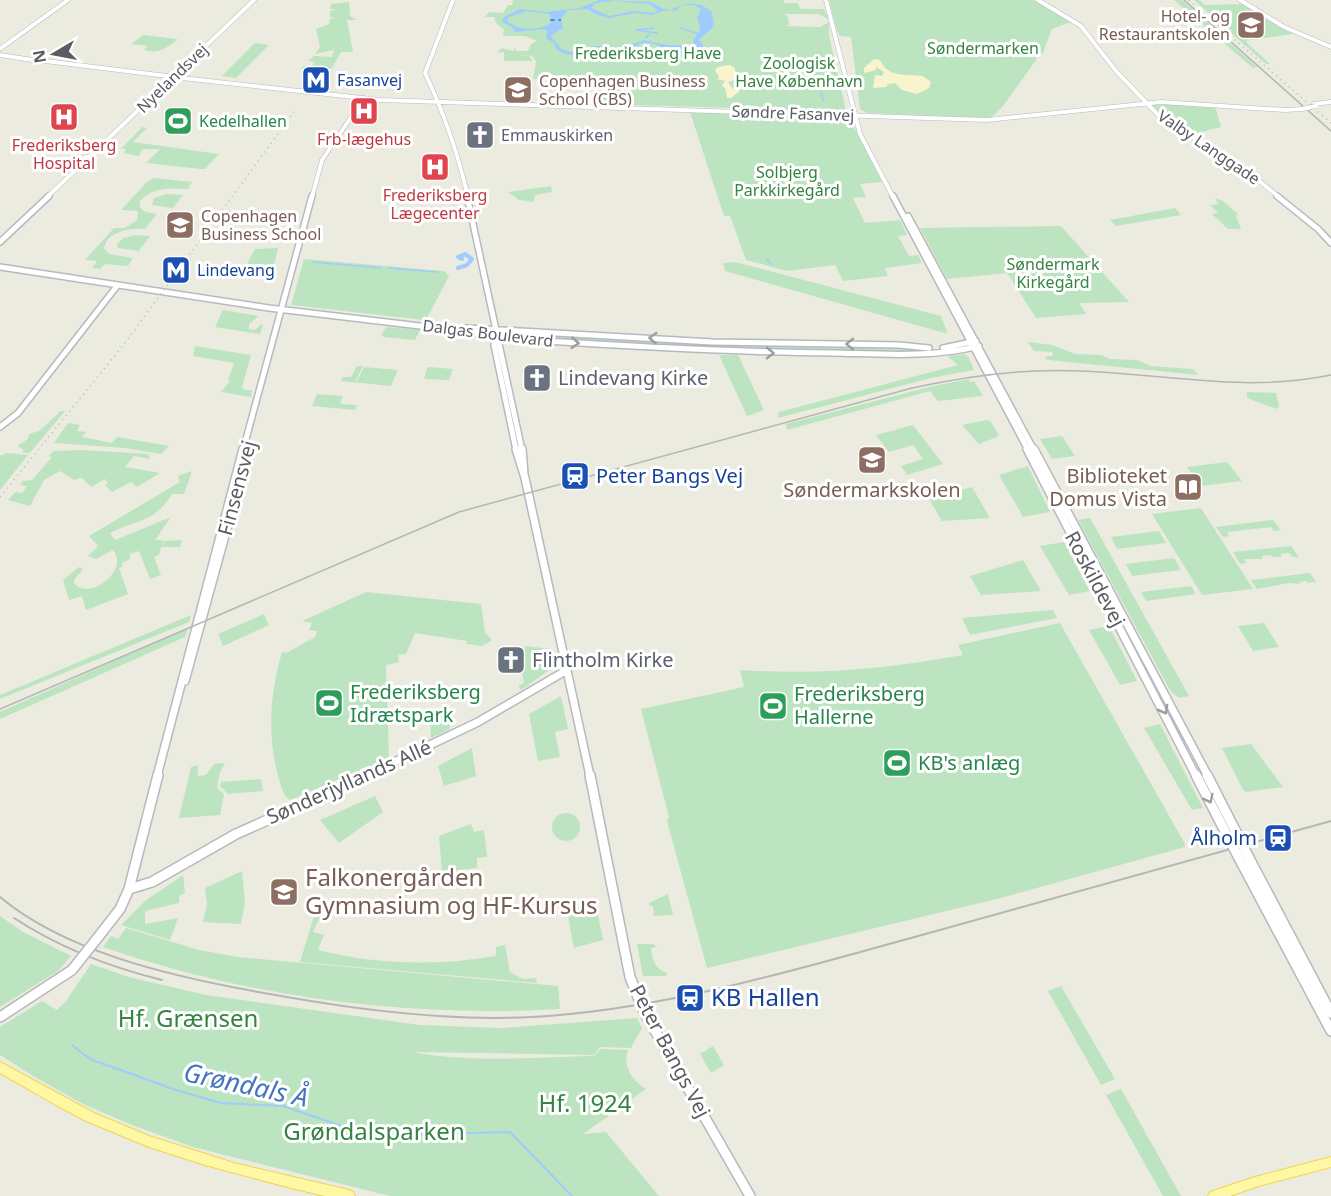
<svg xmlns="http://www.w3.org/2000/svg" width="1331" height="1196" viewBox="0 0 1331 1196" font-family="'Noto Sans',sans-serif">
<rect width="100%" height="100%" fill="#ecebe0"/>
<!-- green -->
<path fill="#bde4c0" d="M 513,0 L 784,0 L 784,3 L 797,3 L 801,9 L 824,9 L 829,19 L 818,14 L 783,14 L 788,16 L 789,25 L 785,26 L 820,27 L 829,22 L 829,35 L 846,111 L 597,104 L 599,79 L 533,79 L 536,61 L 532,56 L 518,55 L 529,56 L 533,61 L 504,61 L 504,52 L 496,53 L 502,48 L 513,51 L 516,48 L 516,51 L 528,51 L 531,44 L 537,41 L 525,36 L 503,36 L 504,30 L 496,23 L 494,17 L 485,17 L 489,12 L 503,13 L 508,5 L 512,5 Z
M 829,0 L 1033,0 L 1071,22 L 1052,29 L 1043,53 L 1037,53 L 1036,60 L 1003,106 L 991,118 L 867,113 L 860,109 L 851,37 L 840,36 L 837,31 Z
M 1174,0 L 1182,0 L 1257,67 L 1253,68 Z
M 1194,0 L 1199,0 L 1205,5 L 1242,4 L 1293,34 L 1245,41 L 1270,64 L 1266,64 Z
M 349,2 L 350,16 L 357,20 L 347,20 L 353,52 L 341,52 L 332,68 L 320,69 L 316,74 L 302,70 L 303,66 L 312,66 L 315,62 L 308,61 L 314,56 L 332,57 L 334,50 L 315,54 L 320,47 L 316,29 L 329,24 L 330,19 L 335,18 L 330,17 L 330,11 L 336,9 L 330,9 L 331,4 Z
M 143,35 L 177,39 L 177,40 C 165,49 159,54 144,50 L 148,46 L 131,44 Z
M 255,43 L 269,45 L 236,78 L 222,76 Z
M 1163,103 L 1215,105 L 1221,127 L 1190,135 L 1161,116 L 1149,105 Z
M 690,112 L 849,117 L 882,182 L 860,184 L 866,197 L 853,198 L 865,223 L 900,220 L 907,235 L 898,236 L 909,256 L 918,255 L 922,263 L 885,268 L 888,276 L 843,281 L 835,265 L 787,271 L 746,260 L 730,216 L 724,216 Z
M 142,127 L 147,128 L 133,142 L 219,154 L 205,169 L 201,169 L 146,163 L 160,149 L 143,149 L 139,156 L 124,153 L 126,149 L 121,149 Z
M 154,178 L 192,182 L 188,189 C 171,188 152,187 140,201 L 140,208 L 146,212 L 157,214 L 145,229 C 130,228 108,231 104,248 L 109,254 L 133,258 L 128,266 L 105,264 L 100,269 L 92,268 L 97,261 L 85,260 L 114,228 L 125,228 L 137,220 L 138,211 L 121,210 L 147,182 Z
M 551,186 L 552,192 L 535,195 L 534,202 L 519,200 L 508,192 Z
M 167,194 L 183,195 L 173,208 L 152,205 L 154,198 Z
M 1215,198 L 1223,201 L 1238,214 L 1236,216 L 1241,229 L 1228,229 L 1212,214 L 1218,213 L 1210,205 L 1218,204 Z
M 1175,208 L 1181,215 L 1116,226 L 1110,220 Z
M 1061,226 L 1129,302 L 1079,303 L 1086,314 L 1036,318 L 1007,273 L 947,279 L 920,228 Z
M 135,235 L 150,236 L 139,251 L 118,248 L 117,244 L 123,238 Z
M 278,248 L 274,265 L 247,264 L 255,249 Z
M 304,259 L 444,271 L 449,276 L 427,318 L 424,320 L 291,305 Z
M 735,262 L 941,316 L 948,334 L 725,271 L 723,263 Z
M 223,310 L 259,316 L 249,324 L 249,329 L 255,330 L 260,325 L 263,325 L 260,334 L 215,327 Z
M 386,327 L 420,330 L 415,340 L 384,337 L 381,335 Z
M 503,331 L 706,343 L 708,348 L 504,336 Z
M 1028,342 L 1052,345 L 1075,354 L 1101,355 L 1110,359 L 1137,360 L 1151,366 L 1193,369 L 1199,375 L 1057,361 L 1045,359 L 1047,356 L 1053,356 L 1052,352 L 1034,351 Z
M 721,344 L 903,347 L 915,350 L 904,353 L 723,350 Z
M 195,346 L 251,355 L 242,387 L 244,390 L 252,390 L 251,397 L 221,392 L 230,381 L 228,380 L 234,363 L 193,356 Z
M 965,354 L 969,358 L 974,370 L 931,378 L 778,418 L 779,412 L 958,365 L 947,356 Z
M 719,355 L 738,355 L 764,410 L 747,416 Z
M 357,366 L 363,366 L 356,380 L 357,381 L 364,367 L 398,370 L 391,386 L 341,381 L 343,377 L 351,377 Z
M 430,367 L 453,369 L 449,380 L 424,379 L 427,368 Z
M 969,379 L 969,382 L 974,381 L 983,396 L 938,401 L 930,391 L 787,430 L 786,424 L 933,386 Z
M 1247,392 L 1276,393 L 1279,406 L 1277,409 L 1247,398 Z
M 317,394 L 343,396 L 340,404 L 357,405 L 355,410 L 312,406 Z
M 61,411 L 65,411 L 30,453 L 22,453 L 24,450 L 17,446 L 28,439 L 29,434 L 39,431 Z
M 988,420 L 991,422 L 999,436 L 979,444 L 962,425 Z
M 68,423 L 80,425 L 77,431 L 86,432 L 82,437 L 112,443 L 117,437 L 169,446 L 161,454 L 125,448 L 54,443 Z
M 913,425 L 943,464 L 907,475 L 901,466 L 923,459 L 913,445 L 889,452 L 876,435 Z
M 1062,436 L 1075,456 L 1052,459 L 1040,439 Z
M 82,450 L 148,454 L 150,459 L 134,456 L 125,467 L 160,473 L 137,487 L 131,482 L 112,492 L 105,485 L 108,483 L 105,479 L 91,487 L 82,478 L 74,480 L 60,471 L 44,480 L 30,506 L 8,500 L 15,492 L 22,493 L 27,486 L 20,485 L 23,481 L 32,480 L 52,457 L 48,456 L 54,451 Z
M 6,453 L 28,455 L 0,490 L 0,456 Z
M 1227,462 L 1242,481 L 1200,486 L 1193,480 L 1194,477 L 1187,467 Z
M 1028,466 L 1050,512 L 1023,517 L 999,475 Z
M 192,471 L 184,494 L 172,494 C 153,524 139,518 110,533 L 115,540 L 171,517 L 155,540 L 163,540 L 162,546 L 164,541 L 182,540 L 180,547 L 161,547 L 159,555 L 154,557 L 161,575 L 150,579 L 139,551 L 130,554 L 130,559 L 122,563 L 122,567 L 119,568 L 128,594 L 86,610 L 82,596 L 69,600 L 63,580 L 79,567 L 83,569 L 74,580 L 74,583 C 89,602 130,570 113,550 L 96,559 L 88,556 L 98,546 L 89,536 L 180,482 L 178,476 Z
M 972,487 L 990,518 L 942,521 L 929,499 Z
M 1201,508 L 1253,589 L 1202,595 L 1152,514 Z
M 1090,518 L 1189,696 L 1179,698 L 1171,692 L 1078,520 Z
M 1273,520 L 1281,530 L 1274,531 L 1271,527 L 1227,532 L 1229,536 L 1223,537 L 1216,527 Z
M 1159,531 L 1166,543 L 1117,549 L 1111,537 Z
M 1064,542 L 1090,591 L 1069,595 L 1040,546 Z
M 1291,546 L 1299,557 L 1293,557 L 1289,553 L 1281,554 L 1281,557 L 1272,557 L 1271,555 L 1262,556 L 1263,559 L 1244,559 L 1246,563 L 1240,564 L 1233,552 Z
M 1174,558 L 1181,570 L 1132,576 L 1126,564 Z
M 1023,560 L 1041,591 L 981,595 L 970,576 Z
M 1310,573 L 1316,582 L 1308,583 L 1306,581 L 1299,582 L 1300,584 L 1289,583 L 1257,589 L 1251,580 Z
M 1191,586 L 1196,594 L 1146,601 L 1141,592 Z
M 366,592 L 481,604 L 485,632 L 492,640 L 482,646 L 466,644 L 467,641 L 415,633 L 406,654 L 398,655 L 399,662 L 386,665 L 389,758 L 290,800 C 282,795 281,785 278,776 C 267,734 270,693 282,652 L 286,653 L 315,637 L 317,631 L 309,630 L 312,623 L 302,621 Z
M 1053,610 L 1057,618 L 970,635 L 962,618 Z
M 264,614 L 269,625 L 223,646 L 218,634 Z
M 191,615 L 189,622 L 0,699 L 0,695 Z
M 1060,623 L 1185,844 L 1185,847 L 1001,898 L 707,968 L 667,821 L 669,817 L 641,709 L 744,687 L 740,670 C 819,675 885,669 963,655 L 958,645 Z
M 1264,623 L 1279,647 L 1253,651 L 1238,626 Z
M 1109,626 L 1136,679 L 1137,681 L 1120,685 L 1089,630 Z
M 188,628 L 185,637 L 0,719 L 0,712 Z
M 525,646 L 551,649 L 555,666 L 521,690 L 518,686 L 524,683 L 522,673 L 515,672 L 518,669 L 516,659 L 525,655 Z
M 561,696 L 568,729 L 555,732 L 560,757 L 538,761 L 529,714 Z
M 447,712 L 450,729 L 431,738 L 430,715 Z
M 1160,724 L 1203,808 L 1192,810 L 1144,728 Z
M 1251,744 L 1283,787 L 1246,792 L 1243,790 L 1222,748 Z
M 472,748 L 476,776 L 444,786 L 438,766 Z
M 225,763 L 220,772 L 217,788 L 224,794 L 220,815 L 179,818 L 191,767 L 198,765 L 198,776 L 206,775 L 214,764 Z
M 261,779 L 263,791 L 228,794 L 220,786 L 221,782 Z
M 375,796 L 383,812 L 339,843 L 320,820 Z
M552 827a14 14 0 1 1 28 0a14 14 0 1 1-28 0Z
M 471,824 L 474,832 L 484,830 L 487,857 L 477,858 L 477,868 L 442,872 L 439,836 Z
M 242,871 L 245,902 L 241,924 L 203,922 L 207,904 L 205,888 Z
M 183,875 L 185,893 L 179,896 L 179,903 L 145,911 L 145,924 L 178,918 L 170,940 L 121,925 L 145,901 Z
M 668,894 L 673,915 L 652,916 L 654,914 L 653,906 L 650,906 L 649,903 Z
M 595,900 L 603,940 L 574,948 L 566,906 Z
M 315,913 L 321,915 L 313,932 L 324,935 L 318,950 C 377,965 436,966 496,956 L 496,947 L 505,945 L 510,972 L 523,979 L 536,978 L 537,983 L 300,962 Z
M 0,916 L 23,932 L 71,956 L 58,971 L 0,1007 Z
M 126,928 L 199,950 L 238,957 L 558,986 L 560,1009 C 409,1018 246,997 103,947 L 111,936 L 118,939 Z
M 637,944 L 653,944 L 657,947 L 651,948 C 652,959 655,969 667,973 L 666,976 L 643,976 Z
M 91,964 L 129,977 L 206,995 L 420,1025 L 502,1028 L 637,1018 L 642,1028 L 631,1048 L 600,1047 L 594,1055 L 413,1052 C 466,1063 539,1057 594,1056 L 600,1049 L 628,1050 C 622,1067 633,1081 646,1089 L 583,1134 L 606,1132 L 659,1196 L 390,1196 L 193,1147 L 132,1125 L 83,1104 L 38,1079 L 0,1055 L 0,1027 L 42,1001 L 57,1010 L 66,1001 Z
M 1061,986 L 1115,1079 L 1101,1085 L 1048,991 Z
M 713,1046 L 724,1065 L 711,1073 L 700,1054 Z
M 1121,1089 L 1181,1196 L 1163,1196 L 1106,1095 Z"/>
<!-- sand -->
<path fill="#f9f3ce" d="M 874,59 L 880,60 C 888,78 905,74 923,76 L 931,82 L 929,88 L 917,94 L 902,90 L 895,83 L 888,84 L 886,87 L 873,88 L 875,75 L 882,76 L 884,72 L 876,67 L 876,70 L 864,73 L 864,68 Z
M 729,65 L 735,68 L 735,71 L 742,77 L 734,77 L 734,80 L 728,82 L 732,88 L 740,91 L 731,98 L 727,98 L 726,90 L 722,85 L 725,81 L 717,79 L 719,77 L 715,70 L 718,67 Z"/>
<!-- water -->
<path fill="#9fcbfe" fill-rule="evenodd" d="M 599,0 L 650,2 L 664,9 L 671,10 C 684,1 699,1 712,12 L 714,26 L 699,40 L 703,45 L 703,50 C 676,69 669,43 647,43 C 639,42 637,47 630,49 C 621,51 611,46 602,47 C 583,48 580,62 557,50 L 554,43 L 546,38 L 547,32 L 545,29 L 515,32 L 512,27 L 502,22 L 504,17 L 520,9 L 546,12 L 580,8 ZM 615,1 L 650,4 L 658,11 L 654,13 L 634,11 L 609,16 L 591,8 L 595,3 ZM 684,5 L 694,5 L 701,9 L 697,18 C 702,29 700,31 693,40 L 695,46 L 666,45 L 644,40 L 623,47 L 594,46 L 575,53 L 561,49 L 551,36 L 563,28 L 561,19 L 568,10 L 587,9 L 595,14 L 609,18 L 636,13 L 652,15 L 662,11 L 678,10 L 679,6 ZM 527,11 L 549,14 L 552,22 C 539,32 519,31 507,21 L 509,17 Z"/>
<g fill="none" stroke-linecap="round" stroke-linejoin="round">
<!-- stream-far1 -->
<path stroke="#9fcbfe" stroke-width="1.5" d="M 654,28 L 636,30 L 657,33
M 681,28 L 699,34
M 646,38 L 649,34
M 686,50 L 695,48
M 821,92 L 823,101
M 767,259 L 771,264
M 313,262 L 381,268
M 388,268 L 437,272"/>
<!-- stream -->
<path stroke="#9fcbfe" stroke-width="2" d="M 72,1045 L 90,1059 L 176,1090 L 221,1103 L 283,1106 L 345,1127 L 384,1135 L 510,1132 L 572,1196"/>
<!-- canal -->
<path stroke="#9fcbfe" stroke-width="4" d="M 458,268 L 467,265 L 472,259 L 465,254 L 458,257 L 462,259"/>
<!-- ferry -->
<path stroke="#4274c0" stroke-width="1.5" stroke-dasharray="4.5 4" stroke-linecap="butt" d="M 550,20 L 561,20"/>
<!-- secondary-far3 casing -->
<g stroke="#b6b9bf" stroke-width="5">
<path id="secondary-far3" d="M 453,0 L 425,73 C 444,113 458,154 468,197
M 826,0 L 860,134 L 893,197
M 1038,0 L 1081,26 L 1116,71 L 1162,119 L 1242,167 L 1279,197
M 1240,0 L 1284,27 L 1331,47
M 0,49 L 68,0
M 0,55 L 39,61
M 37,60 L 175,77
M 173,77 L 380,100 L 987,120 L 1161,102 L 1285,110 L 1302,109
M 1314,104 L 1331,102
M 90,156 L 254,0
M 86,157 L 92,157 L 94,160 L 88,163 L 79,162 Z
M 47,197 L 82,164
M 312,197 L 322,160 L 364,98"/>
</g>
<!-- secondary-far2 casing -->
<g stroke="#b6b9bf" stroke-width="8">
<path id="secondary-far2" d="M 467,196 L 522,450
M 893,196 L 1028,450
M 1277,196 L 1318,229 L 1331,243
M 908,216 L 1034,450
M 0,242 L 49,196
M 0,267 L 269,308 L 470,332 L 496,338 C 609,345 721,352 834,353 C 881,354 933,358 979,346
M 467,328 L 712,342 L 899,345 L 929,348
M 496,338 L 494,345 L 516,450
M 943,348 L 976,341
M 0,427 L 18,413 L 117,286
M 243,450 L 312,196"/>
</g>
<!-- secondary-far1 casing -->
<g stroke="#b6b9bf" stroke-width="10">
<path id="secondary-far1" d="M 516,449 L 525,478 L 590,776
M 522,449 L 524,474
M 1027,449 L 1196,776
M 1034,449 L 1208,776
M 185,681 L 234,503
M 157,776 L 243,449
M 365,776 L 478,722 L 567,670"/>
</g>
<!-- secondary casing -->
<g stroke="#b6b9bf" stroke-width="12">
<path id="secondary" d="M 590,775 L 630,977 L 638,997
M 1196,775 L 1230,841
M 1207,775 L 1239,838
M 1249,858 L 1331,1013
M 1240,860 L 1331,1031
M 129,889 L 152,882 L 236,834 L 368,775
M 99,936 L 120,909 L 129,889 L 158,775
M 0,1017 L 72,970
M 647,1017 L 750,1196"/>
</g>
<!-- primary casing -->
<g stroke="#efd356" stroke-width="2">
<path id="primary" d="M 0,1062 L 94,1113 L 149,1136 L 234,1163 L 349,1190 L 353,1192 L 355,1196 L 325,1196 L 291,1188 L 205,1165 L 149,1147 L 86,1121 L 56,1105 L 0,1073 Z
M 1331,1157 L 1331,1167 L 1255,1187 L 1230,1196 L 1208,1196 L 1210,1192 L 1255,1177 Z"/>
</g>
<!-- secondary-far3 -->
<use href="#secondary-far3" stroke="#fff" stroke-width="4"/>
<!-- secondary-far2 -->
<use href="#secondary-far2" stroke="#fff" stroke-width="5"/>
<!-- secondary-far1 -->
<use href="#secondary-far1" stroke="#fff" stroke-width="7"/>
<!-- secondary -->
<use href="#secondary" stroke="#fff" stroke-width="9"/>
<!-- primary -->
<use href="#primary" fill="#fef8a4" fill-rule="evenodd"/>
<!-- tram-far1 -->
<path stroke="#b4b5b5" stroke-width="1.5" d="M 1184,0 L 1331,131
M 0,709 L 459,512 L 912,388 C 967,376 1023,368 1080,371 C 1168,374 1243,393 1331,375"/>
<!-- tram -->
<path stroke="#b4b5b5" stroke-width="2" d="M 0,897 C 62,949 159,973 237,988 C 333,1006 434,1022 532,1017 C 662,1010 786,972 911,938 C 1051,899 1191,860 1331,821
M 14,918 C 60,948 109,967 162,980"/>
<!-- rail -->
<path stroke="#b4b5b5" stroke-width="1.5" stroke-dasharray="1 4.5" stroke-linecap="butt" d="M 1189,0 L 1331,123
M 0,497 L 125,343 L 294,112"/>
<!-- secondary-bridge-far1 casing -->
<g stroke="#b6b9bf" stroke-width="5" stroke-linecap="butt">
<path id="secondary-bridge-far1" d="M 1302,109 L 1316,106"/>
</g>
<!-- secondary-bridge casing -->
<g stroke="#b6b9bf" stroke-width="12" stroke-linecap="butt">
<path id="secondary-bridge" d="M 1239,838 L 1249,858
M 1230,841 L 1240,860
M 72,970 L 99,936
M 638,997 L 647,1017"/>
</g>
<!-- secondary-bridge-far1 -->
<use href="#secondary-bridge-far1" stroke="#fff" stroke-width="4"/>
<!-- secondary-bridge -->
<use href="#secondary-bridge" stroke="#fff" stroke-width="9"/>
</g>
<!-- one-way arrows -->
<defs><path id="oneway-chevron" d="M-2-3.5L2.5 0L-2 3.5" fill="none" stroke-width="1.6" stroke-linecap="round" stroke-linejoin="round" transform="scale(1.5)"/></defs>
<g stroke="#9b9da0">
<use href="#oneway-chevron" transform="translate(653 338) rotate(-176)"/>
<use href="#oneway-chevron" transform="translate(575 343) rotate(4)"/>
<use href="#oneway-chevron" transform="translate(850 344) rotate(-179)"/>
<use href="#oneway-chevron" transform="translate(770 353) rotate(1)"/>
<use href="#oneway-chevron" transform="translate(1164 710) rotate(62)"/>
<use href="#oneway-chevron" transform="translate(1209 799) rotate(63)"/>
</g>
<!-- icons -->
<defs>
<g id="university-square" transform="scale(1.5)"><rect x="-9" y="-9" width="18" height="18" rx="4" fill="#8d6e63" stroke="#fff"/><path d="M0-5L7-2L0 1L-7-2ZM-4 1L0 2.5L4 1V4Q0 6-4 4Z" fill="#fff"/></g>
<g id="metro-square" transform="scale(1.5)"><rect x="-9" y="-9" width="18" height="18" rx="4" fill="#1a4fb4" stroke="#fff"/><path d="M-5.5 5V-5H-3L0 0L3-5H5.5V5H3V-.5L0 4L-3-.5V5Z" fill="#fff"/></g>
<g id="hospital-square" transform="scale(1.5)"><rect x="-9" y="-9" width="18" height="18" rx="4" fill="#e0444e" stroke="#fff"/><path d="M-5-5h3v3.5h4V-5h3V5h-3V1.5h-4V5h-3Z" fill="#fff"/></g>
<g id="stadium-square" transform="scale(1.5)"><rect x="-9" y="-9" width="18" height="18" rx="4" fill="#2e9e5b" stroke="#fff"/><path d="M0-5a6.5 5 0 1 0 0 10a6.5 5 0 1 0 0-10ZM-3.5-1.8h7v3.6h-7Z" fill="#fff"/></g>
<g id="church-square" transform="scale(1.5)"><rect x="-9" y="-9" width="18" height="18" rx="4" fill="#6b7280" stroke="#fff"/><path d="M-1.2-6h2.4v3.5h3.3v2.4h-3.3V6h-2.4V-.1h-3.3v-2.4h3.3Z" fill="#fff"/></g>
<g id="school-square" transform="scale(1.5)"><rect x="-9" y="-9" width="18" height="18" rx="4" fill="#8d6e63" stroke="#fff"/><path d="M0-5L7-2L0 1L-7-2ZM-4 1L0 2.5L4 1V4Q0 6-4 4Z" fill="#fff"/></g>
<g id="station-square" transform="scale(1.5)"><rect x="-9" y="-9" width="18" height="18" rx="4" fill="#1a4fb4" stroke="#fff"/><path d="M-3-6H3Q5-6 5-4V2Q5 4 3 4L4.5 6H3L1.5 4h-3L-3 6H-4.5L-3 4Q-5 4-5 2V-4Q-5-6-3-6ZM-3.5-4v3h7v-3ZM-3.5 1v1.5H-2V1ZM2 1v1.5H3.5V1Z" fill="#fff"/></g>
<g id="library-square" transform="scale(1.5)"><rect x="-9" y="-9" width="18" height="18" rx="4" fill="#8d6e63" stroke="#fff"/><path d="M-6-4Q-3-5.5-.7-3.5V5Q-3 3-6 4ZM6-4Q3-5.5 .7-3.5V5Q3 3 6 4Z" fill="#fff"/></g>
</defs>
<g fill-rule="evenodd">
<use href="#university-square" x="1251" y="25"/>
<use href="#metro-square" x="316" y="80"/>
<use href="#university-square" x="518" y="90"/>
<use href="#hospital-square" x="364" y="111"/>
<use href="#hospital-square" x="64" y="117"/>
<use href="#stadium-square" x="178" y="121"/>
<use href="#church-square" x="480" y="135"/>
<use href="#hospital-square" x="435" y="167"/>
<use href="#university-square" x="180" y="225"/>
<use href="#metro-square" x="176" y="270"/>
<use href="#church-square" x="537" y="378"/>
<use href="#school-square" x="872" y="460"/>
<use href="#station-square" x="575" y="476"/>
<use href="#library-square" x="1188" y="487"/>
<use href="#church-square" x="511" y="660"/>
<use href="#stadium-square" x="329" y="703"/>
<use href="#stadium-square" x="773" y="706"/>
<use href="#stadium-square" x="897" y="763"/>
<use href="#station-square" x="1278" y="838"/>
<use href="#school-square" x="284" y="892"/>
<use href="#station-square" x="690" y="998"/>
</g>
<g text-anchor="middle" stroke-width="6" stroke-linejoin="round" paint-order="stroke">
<!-- far-education labels -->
<g font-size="16" fill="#785e54" stroke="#fff" text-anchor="start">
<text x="1230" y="22" text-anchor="end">Hotel- og<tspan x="1230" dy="18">Restaurantskolen</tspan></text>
<text x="539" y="87">Copenhagen Business<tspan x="539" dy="18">School (CBS)</tspan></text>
<text x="201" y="222">Copenhagen<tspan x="201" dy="18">Business School</tspan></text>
</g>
<!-- far-park labels -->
<g font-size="16" fill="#358441" stroke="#fff">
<text x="983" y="54">Søndermarken</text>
<text x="648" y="59">Frederiksberg Have</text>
<text x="799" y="69">Zoologisk<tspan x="799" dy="18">Have København</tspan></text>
<text x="787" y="178">Solbjerg<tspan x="787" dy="18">Parkkirkegård</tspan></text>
<text x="1053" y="270">Søndermark<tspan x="1053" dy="18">Kirkegård</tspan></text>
</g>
<!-- far-street labels -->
<g font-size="16" fill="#595c61" stroke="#fff">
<text transform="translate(172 78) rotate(-44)" y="6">Nyelandsvej</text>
<text transform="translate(793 113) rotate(2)" y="6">Søndre Fasanvej</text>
<text transform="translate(1209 147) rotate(34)" y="6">Valby Langgade</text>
<text transform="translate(488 333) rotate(7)" y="6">Dalgas Boulevard</text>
</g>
<!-- far-transit labels -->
<g font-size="16" fill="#164399" stroke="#fff" text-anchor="start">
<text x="337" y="86">Fasanvej</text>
<text x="197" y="276">Lindevang</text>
</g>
<!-- far-leisure labels -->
<g font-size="16" fill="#27864d" stroke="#fff" text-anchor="start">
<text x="199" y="127">Kedelhallen</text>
</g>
<!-- far-worship labels -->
<g font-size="16" fill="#5b616d" stroke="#fff" text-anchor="start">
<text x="501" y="141">Emmauskirken</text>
</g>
<!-- far-health labels -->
<g font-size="16" fill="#be3a42" stroke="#fff">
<text x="364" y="145">Frb-lægehus</text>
<text x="64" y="151">Frederiksberg<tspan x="64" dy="18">Hospital</tspan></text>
<text x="435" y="201">Frederiksberg<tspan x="435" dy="18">Lægecenter</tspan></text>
</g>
<!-- worship labels -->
<g font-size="20" fill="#5b616d" stroke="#fff" text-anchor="start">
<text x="558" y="385">Lindevang Kirke</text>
<text x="532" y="667">Flintholm Kirke</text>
</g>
<!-- transit labels -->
<g font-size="20" fill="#164399" stroke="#fff" text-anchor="start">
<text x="596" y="483">Peter Bangs Vej</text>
<text x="1257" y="845" text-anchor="end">Ålholm</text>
</g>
<!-- education labels -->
<g font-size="20" fill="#785e54" stroke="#fff" text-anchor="end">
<text x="1167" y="483">Biblioteket<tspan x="1167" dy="23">Domus Vista</tspan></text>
<text x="872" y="497" text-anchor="middle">Søndermarkskolen</text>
</g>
<!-- street labels -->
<g font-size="20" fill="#595c61" stroke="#fff">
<text transform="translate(237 488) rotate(-75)" y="7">Finsensvej</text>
<text transform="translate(1095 579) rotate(62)" y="7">Roskildevej</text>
<text transform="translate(349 782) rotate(-24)" y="7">Sønderjyllands Allé</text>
<text transform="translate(670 1051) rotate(62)" y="7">Peter Bangs Vej</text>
</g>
<!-- leisure labels -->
<g font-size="20" fill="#27864d" stroke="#fff" text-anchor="start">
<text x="350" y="699">Frederiksberg<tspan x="350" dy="23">Idrætspark</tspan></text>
<text x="794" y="701">Frederiksberg<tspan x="794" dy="23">Hallerne</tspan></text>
<text x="918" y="770">KB's anlæg</text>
</g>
<!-- near-education labels -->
<g font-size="24" fill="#785e54" stroke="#fff" text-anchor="start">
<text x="305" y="886">Falkonergården<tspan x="305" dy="28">Gymnasium og HF-Kursus</tspan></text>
</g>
<!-- near-transit labels -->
<g font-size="24" fill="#164399" stroke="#fff" text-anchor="start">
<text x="711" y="1006">KB Hallen</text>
</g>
<!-- near-park labels -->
<g font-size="24" fill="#358441" stroke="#fff">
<text x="188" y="1027">Hf. Grænsen</text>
<text x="585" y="1112">Hf. 1924</text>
<text x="374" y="1140">Grøndalsparken</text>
</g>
<!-- near-water labels -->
<g font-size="26" font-style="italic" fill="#4274c0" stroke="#fff">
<text transform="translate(246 1085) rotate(12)" y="9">Grøndals Å</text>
</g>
</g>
<!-- north arrow -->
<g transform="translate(54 54) rotate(260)" stroke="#ffffff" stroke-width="4.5" paint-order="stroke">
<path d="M0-4.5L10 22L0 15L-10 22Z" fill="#595c61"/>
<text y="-9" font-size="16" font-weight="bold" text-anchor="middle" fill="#595c61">N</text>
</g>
</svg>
